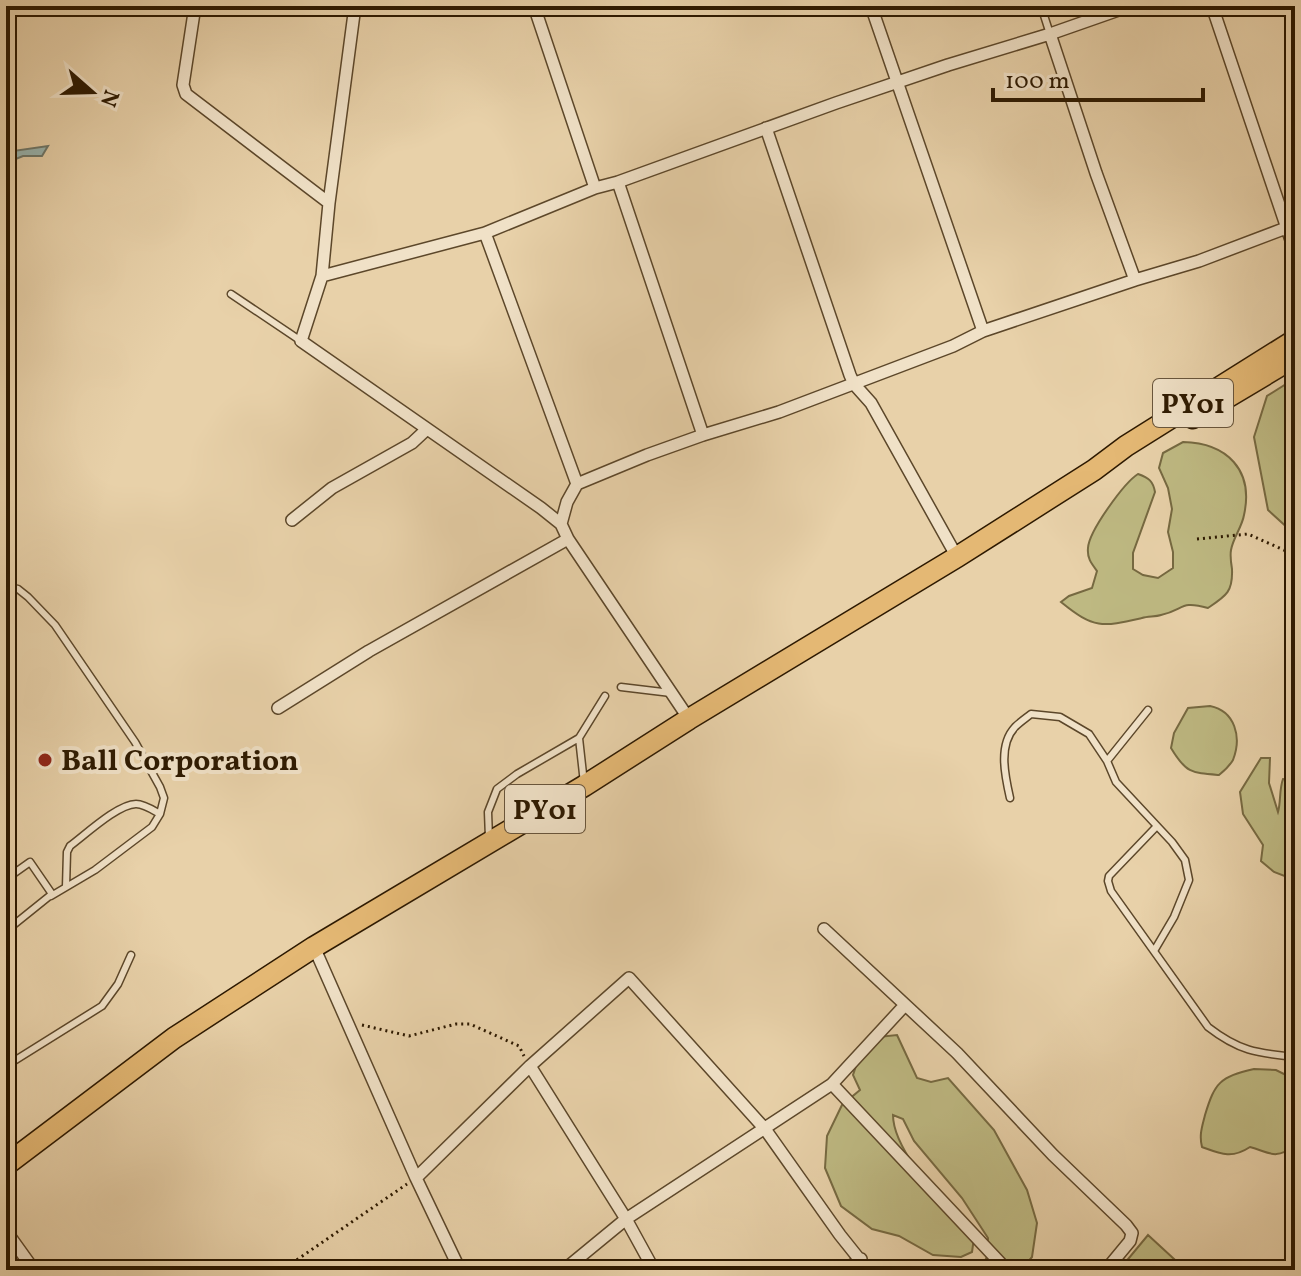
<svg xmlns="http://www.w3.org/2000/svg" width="1301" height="1276" viewBox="0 0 1301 1276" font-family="Vollkorn,serif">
<rect width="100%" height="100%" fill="#e8d1a9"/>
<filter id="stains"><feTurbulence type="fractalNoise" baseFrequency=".0025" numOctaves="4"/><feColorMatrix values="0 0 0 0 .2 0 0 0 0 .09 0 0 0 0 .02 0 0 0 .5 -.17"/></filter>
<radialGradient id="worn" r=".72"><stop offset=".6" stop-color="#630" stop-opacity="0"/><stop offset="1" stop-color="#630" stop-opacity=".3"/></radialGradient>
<!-- green -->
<path fill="#beb982" stroke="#766941" stroke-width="2" d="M 1294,379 L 1295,528 L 1290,530 L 1268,510 L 1254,437 L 1267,396 Z
M 1183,442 C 1227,443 1254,470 1244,515 C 1242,527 1233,538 1231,550 C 1230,556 1231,563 1232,569 C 1233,592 1226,596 1208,608 C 1179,600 1185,610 1161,615 C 1155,617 1148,616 1142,618 C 1102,627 1094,629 1061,602 L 1069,596 L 1092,588 L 1097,571 C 1091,563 1087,558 1088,548 C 1089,531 1124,483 1138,474 C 1149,478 1153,481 1155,492 L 1133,553 L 1133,569 L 1143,575 L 1158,578 L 1173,568 L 1173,552 L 1168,532 L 1172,509 L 1168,488 L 1159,468 L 1163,453 Z
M 1210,706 C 1235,711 1242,737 1233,760 C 1230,765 1224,771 1219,775 C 1191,773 1186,773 1171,748 L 1174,733 L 1188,708 Z
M 1261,758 L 1270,758 L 1269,783 L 1278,812 C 1281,802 1279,790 1283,779 L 1295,780 L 1295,880 L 1274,872 L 1261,861 L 1263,845 L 1243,814 L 1240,792 Z
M 897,1035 L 917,1078 L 931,1082 L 948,1078 L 994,1130 L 1027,1190 L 1037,1223 L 1032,1257 L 1021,1270 L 980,1270 L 988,1255 L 988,1238 L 962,1198 L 914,1141 L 903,1119 L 893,1115 C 893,1153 949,1208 974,1238 L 972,1252 L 961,1257 L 933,1255 L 899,1236 L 872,1229 L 841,1206 L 825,1168 L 827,1136 L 842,1105 L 860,1090 L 853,1075 L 858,1060 L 869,1038 Z
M 1254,1069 L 1276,1070 L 1288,1076 L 1293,1092 L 1288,1112 L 1295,1113 L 1295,1146 C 1274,1160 1271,1153 1250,1147 C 1232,1159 1221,1154 1202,1147 C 1199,1135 1202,1127 1205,1115 C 1215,1082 1220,1077 1254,1069 Z
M 1148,1235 L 1186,1270 L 1119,1270 Z"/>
<!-- water -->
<path fill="#98b5b0" stroke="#6d776a" stroke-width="2" d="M 48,146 L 42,156 L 23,156 L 6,163 L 6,152 Z"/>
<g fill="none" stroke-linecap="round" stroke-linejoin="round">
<!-- service casing -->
<g stroke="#5c472a" stroke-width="9">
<path id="service" d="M 1041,6 L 1050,34
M 231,294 L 301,341
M 6,586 L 18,589 L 28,597 L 55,625 L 135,742 L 160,787 L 164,798 L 160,814 L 152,827 L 95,870 L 51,896
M 621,687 L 671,693
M 579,738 L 584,783
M 1107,761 L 1148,710
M 1010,798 C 1005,776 998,745 1015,727 C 1020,722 1026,718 1031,714 L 1060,717 L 1089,734 L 1107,761 L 1116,782 L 1172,842 L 1185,860 L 1189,880 L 1174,917 L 1154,951
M 1157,826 L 1109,876 L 1108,881 L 1111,891 L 1208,1027 C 1239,1051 1256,1053 1295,1057
M 489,838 L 488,812 L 497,789 L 517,774 L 579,738 L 605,696
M 6,879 L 30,862 L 52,894 L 6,931
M 66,887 L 67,852 L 70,846 C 85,835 118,804 136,804 C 144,804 153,810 160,814
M 6,1066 L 102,1006 L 118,984 L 131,955"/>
</g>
<!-- minor casing -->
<g stroke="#5c472a" stroke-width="14">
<path id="minor" d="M 195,6 L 183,85 L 186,94 L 329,203
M 355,6 L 329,203 L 322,276 L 301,341 L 541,508 L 561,524
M 534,6 L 595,188
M 871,6 L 983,331
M 1212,6 L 1295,252
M 1050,34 L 1096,173 L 1135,280
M 766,128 L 850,375 L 854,384 L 871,403 L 957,557
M 618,182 L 703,435
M 485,233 L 577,484
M 322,276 L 485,233 L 595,188 L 618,182 L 836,103 L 948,65 L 1050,34 L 1130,6
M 292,520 L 332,488 L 412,443 L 427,429
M 278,708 L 369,651 L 568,539
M 689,719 L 568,539 L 561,524 L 567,502 L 577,484 L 647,455 L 703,435 L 779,412 L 953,346 L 983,331 L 1135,280 L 1199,261 L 1286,228
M 824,929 L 957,1053 L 1053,1155 L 1126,1225 L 1132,1233 L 1130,1241 L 1106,1270
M 314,947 L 416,1178 L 460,1270
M 530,1066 L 626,1219 L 654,1270
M 832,1084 L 1007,1270
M 416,1178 L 530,1066 L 629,978 L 765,1129 L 840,1235 L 868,1270
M 6,1231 L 34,1270
M 564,1270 L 626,1219 L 832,1084 L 905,1005
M 845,1270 L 861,1259"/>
</g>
<!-- trunk casing -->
<g stroke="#2d1900" stroke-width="23">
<path id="trunk" d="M 1193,418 L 1295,357
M 6,1165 L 174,1038 L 314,947 L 584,786 L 689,719 L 957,557 L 1094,470 L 1126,446 L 1295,340"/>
</g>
<!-- path -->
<path stroke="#2d1900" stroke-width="3" stroke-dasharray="2 4" stroke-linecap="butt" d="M 1197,539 L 1248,534 L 1295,555
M 362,1025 L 409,1036 L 456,1024 L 470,1024 L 519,1046 L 524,1056
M 282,1270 L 407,1184"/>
<!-- service -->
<use href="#service" stroke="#f0e1c7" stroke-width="6"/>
<!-- minor -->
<use href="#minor" stroke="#f0e1c7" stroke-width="11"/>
<!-- trunk -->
<use href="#trunk" stroke="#e4b874" stroke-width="20"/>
</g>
<!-- markers -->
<circle fill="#8f2418" stroke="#f0e1c7" stroke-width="3" cx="45" cy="760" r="8"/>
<g text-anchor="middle" stroke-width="8" stroke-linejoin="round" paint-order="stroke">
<!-- shield labels -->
<g fill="#f0e1c7" stroke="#68553c" stroke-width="2">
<rect x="1153" y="379" width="80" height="48" rx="6"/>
<rect x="505" y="785" width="80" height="48" rx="6"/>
</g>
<g font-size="28" font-weight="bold" fill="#2d1900">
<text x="1193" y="413">PY01</text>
<text x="545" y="819">PY01</text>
</g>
<!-- poi labels -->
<g font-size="30" font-weight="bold" fill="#2d1900" stroke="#f0e1c7" text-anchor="start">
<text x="61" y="770">Ball Corporation</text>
</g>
</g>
<!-- margin -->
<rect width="1301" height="1276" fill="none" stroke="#e8d1a9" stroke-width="32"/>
<rect x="8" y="8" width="1285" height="1260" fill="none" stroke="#2d1900" stroke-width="4"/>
<rect x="16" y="16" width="1269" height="1244" fill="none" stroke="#2d1900" stroke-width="2"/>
<!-- north arrow -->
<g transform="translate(92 92) rotate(110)" stroke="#f0e1c7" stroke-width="6" paint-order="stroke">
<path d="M0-6L14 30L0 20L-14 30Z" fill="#2d1900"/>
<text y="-12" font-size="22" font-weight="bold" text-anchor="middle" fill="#2d1900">N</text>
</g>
<!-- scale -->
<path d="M993 88v12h210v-12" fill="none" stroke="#2d1900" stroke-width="4"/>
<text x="1005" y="88" font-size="24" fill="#2d1900" stroke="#f0e1c7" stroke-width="6" paint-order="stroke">100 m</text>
<rect width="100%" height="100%" filter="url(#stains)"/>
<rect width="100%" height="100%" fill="url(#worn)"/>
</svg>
